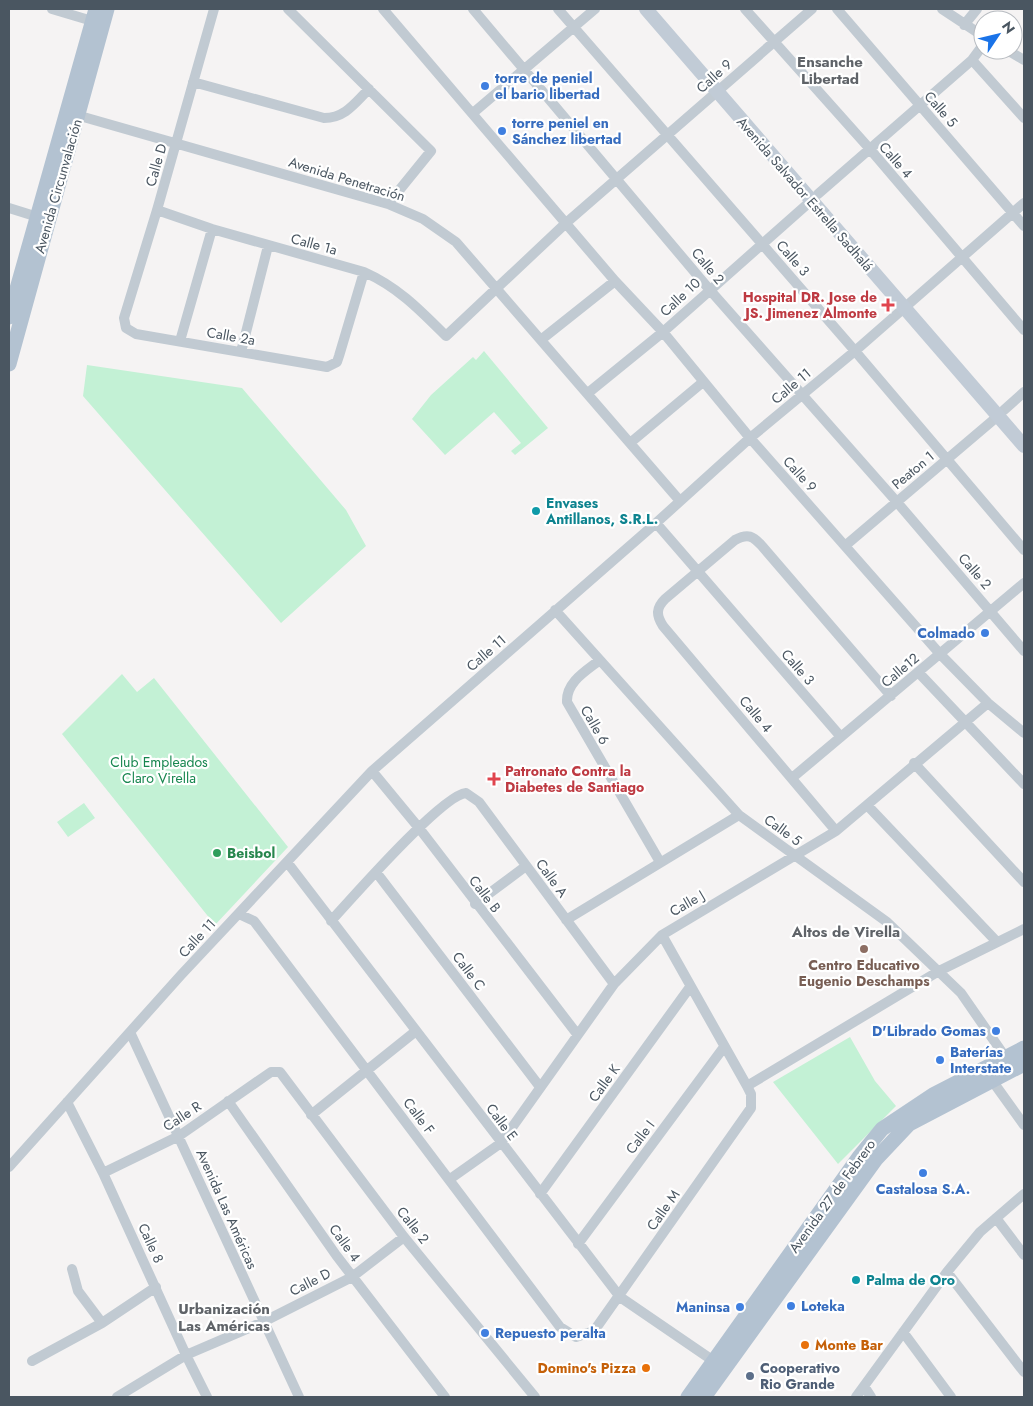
<svg xmlns="http://www.w3.org/2000/svg" width="1033" height="1406" viewBox="0 0 1033 1406" font-family="Jost,sans-serif">
<rect width="100%" height="100%" fill="#f5f3f3"/>
<!-- green -->
<path fill="#c3f1d5" d="M 484,351 L 548,428 L 515,455 L 511,451 L 521,443 L 494,412 L 445,455 L 412,419 L 431,395 L 473,357 L 476,360 Z
M 87,365 L 242,388 L 346,510 L 366,546 L 281,623 L 83,396 Z
M 122,674 L 137,692 L 154,678 L 288,847 L 215,925 L 62,734 Z
M 84,803 L 95,818 L 68,837 L 57,822 Z
M 850,1037 L 875,1081 L 896,1106 L 838,1164 L 773,1082 Z"/>
<g fill="none" stroke-linecap="round" stroke-linejoin="round">
<!-- street -->
<path stroke="#c1cad2" stroke-width="10" d="M 52,9 L 99,23
M 214,9 L 157,210 L 124,318 L 126,328 L 136,334 L 327,367 L 337,362 L 339,356 L 364,272
M 288,9 L 431,151 L 388,204
M 383,9 L 615,281 L 663,332 L 750,438 L 940,654 L 988,703 L 1024,733
M 473,9 L 709,289 L 896,501 L 1024,651
M 558,9 L 855,351 L 1024,550
M 745,9 L 869,148 L 1024,330
M 837,9 L 1024,226
M 942,9 L 983,36
M 964,25 L 977,9
M 1007,50 L 1024,60
M 972,60 L 1024,118
M 193,82 L 324,118 C 345,118 355,103 369,89
M 473,113 L 595,9
M 73,114 L 388,204 L 423,219 L 456,242 L 680,501
M 818,194 L 972,60 L 983,45
M 9,208 L 41,218
M 157,210 L 212,229 L 364,272 C 398,287 420,310 446,336 L 566,223 L 812,9
M 542,339 L 615,281
M 180,341 L 212,229
M 241,352 L 268,246
M 588,393 L 663,332 L 812,200
M 1004,410 L 1024,392
M 630,443 L 703,382
M 656,523 L 841,737
M 846,545 L 998,416
M 555,610 L 739,815 L 887,922 L 961,993 L 1006,1058 L 1003,1062
M 600,660 C 586,671 566,682 567,702 L 660,862
M 918,672 L 1024,784
M 914,763 L 1024,882
M 372,771 L 419,828 L 577,1034
M 792,778 L 1024,583
M 867,805 L 997,942
M 836,831 L 663,626 C 656,615 656,608 665,599 L 735,540 C 748,533 753,536 762,546 L 891,696
M 287,862 L 620,1297 L 718,1364
M 376,872 L 540,1087
M 475,904 L 526,866
M 239,914 L 254,921 L 560,1327 L 576,1337 L 594,1331 L 751,1108 L 751,1094 L 747,1086 L 662,935
M 566,920 L 739,815
M 331,921 C 352,898 442,795 466,793 L 479,802 L 614,984
M 130,1032 L 299,1397
M 994,1076 L 991,1079 L 1024,1125
M 747,1086 L 939,971 L 1024,929
M 228,1101 L 336,1255 L 445,1397
M 67,1102 L 103,1173 L 186,1355 L 207,1397
M 311,1115 L 416,1031
M 9,1167 L 181,975 L 372,771 L 656,523 L 750,438 L 855,351 L 1024,203
M 103,1173 L 179,1136 L 271,1072 L 280,1072 L 404,1237 L 535,1397
M 450,1179 L 501,1143 L 614,984 L 662,935 L 836,831 L 988,703
M 540,1194 L 690,987
M 996,1218 L 1024,1255
M 578,1244 L 724,1047
M 72,1269 L 78,1291 L 102,1323
M 947,1272 L 1024,1372
M 903,1332 L 951,1397
M 32,1361 L 102,1323 L 156,1287
M 864,1386 L 871,1397
M 117,1397 L 186,1355 L 263,1322 L 352,1277 L 404,1237
M 856,1397 L 947,1272 L 980,1232 L 1024,1194"/>
<!-- secondary -->
<path stroke="#c1cbd6" stroke-width="14" d="M 646,9 L 1024,446"/>
<!-- primary -->
<path stroke="#b3c2d1" stroke-width="15" d="M 9,317 L 96,9
M 9,364 L 107,9
M 688,1397 L 859,1157 L 882,1129 L 933,1095 L 1024,1048
M 704,1397 L 876,1159 L 909,1124 L 1024,1064"/>
</g>
<!-- markers -->
<g fill="#3f7fe0" stroke="#fff" stroke-width="2">
<circle cx="485" cy="86" r="5"/>
<circle cx="502" cy="131" r="5"/>
<circle cx="985" cy="633" r="5"/>
<circle cx="996" cy="1031" r="5"/>
<circle cx="940" cy="1060" r="5"/>
<circle cx="923" cy="1173" r="5"/>
<circle cx="791" cy="1306" r="5"/>
<circle cx="740" cy="1307" r="5"/>
<circle cx="485" cy="1333" r="5"/>
</g>
<g fill="#e0444e" stroke="#fff" stroke-width="2">
<path d="M885.5 297.5h5v5h5v5h-5v5h-5v-5h-5v-5h5z"/>
<path d="M491.5 771.5h5v5h5v5h-5v5h-5v-5h-5v-5h5z"/>
</g>
<g fill="#0f9aa8" stroke="#fff" stroke-width="2">
<circle cx="536" cy="511" r="5"/>
<circle cx="856" cy="1280" r="5"/>
</g>
<circle fill="#2e9e5b" stroke="#fff" stroke-width="2" cx="217" cy="853" r="5"/>
<circle fill="#8d6e63" stroke="#fff" stroke-width="2" cx="864" cy="949" r="5"/>
<g fill="#e8710a" stroke="#fff" stroke-width="2">
<circle cx="805" cy="1345" r="5"/>
<circle cx="646" cy="1368" r="5"/>
</g>
<circle fill="#5c6f8a" stroke="#fff" stroke-width="2" cx="750" cy="1376" r="5"/>
<g text-anchor="middle" stroke-width="4.5" stroke-linejoin="round" paint-order="stroke">
<!-- street labels -->
<g font-size="14" fill="#4a5661" stroke="#fff">
<text transform="translate(714 76) rotate(-42)" y="5">Calle 9</text>
<text transform="translate(941 109) rotate(49)" y="5">Calle 5</text>
<text transform="translate(896 160) rotate(49)" y="5">Calle 4</text>
<text transform="translate(156 165) rotate(-74)" y="5">Calle D</text>
<text transform="translate(347 179) rotate(17)" y="5">Avenida Penetración</text>
<text transform="translate(58 186) rotate(-74)" y="5">Avenida Circunvalación</text>
<text transform="translate(805 194) rotate(49)" y="5">Avenida Salvador Estrella Sadhalá</text>
<text transform="translate(314 244) rotate(15)" y="5">Calle 1a</text>
<text transform="translate(793 258) rotate(49)" y="5">Calle 3</text>
<text transform="translate(708 266) rotate(50)" y="5">Calle 2</text>
<text transform="translate(680 297) rotate(-43)" y="5">Calle 10</text>
<text transform="translate(231 336) rotate(10)" y="5">Calle 2a</text>
<text transform="translate(791 386) rotate(-40)" y="5">Calle 11</text>
<text transform="translate(913 470) rotate(-40)" y="5">Peaton 1</text>
<text transform="translate(800 474) rotate(48)" y="5">Calle 9</text>
<text transform="translate(975 571) rotate(49)" y="5">Calle 2</text>
<text transform="translate(486 653) rotate(-41)" y="5">Calle 11</text>
<text transform="translate(798 667) rotate(49)" y="5">Calle 3</text>
<text transform="translate(900 670) rotate(-40)" y="5">Calle12</text>
<text transform="translate(756 714) rotate(50)" y="5">Calle 4</text>
<text transform="translate(595 725) rotate(60)" y="5">Calle 6</text>
<text transform="translate(783 830) rotate(36)" y="5">Calle 5</text>
<text transform="translate(552 878) rotate(54)" y="5">Calle A</text>
<text transform="translate(485 894) rotate(53)" y="5">Calle B</text>
<text transform="translate(687 903) rotate(-30)" y="5">Calle J</text>
<text transform="translate(197 938) rotate(-47)" y="5">Calle 11</text>
<text transform="translate(469 971) rotate(53)" y="5">Calle C</text>
<text transform="translate(604 1083) rotate(-54)" y="5">Calle K</text>
<text transform="translate(182 1116) rotate(-33)" y="5">Calle R</text>
<text transform="translate(419 1116) rotate(53)" y="5">Calle F</text>
<text transform="translate(502 1122) rotate(53)" y="5">Calle E</text>
<text transform="translate(640 1137) rotate(-53)" y="5">Calle I</text>
<text transform="translate(832 1196) rotate(-54)" y="5">Avenida 27 de Febrero</text>
<text transform="translate(227 1209) rotate(66)" y="5">Avenida Las Américas</text>
<text transform="translate(663 1210) rotate(-55)" y="5">Calle M</text>
<text transform="translate(413 1225) rotate(52)" y="5">Calle 2</text>
<text transform="translate(151 1243) rotate(65)" y="5">Calle 8</text>
<text transform="translate(345 1243) rotate(54)" y="5">Calle 4</text>
<text transform="translate(310 1282) rotate(-27)" y="5">Calle D</text>
</g>
<!-- shop labels -->
<g font-size="14" font-weight="bold" fill="#366cbe" stroke="#fff" text-anchor="start">
<text x="495" y="83">torre de peniel<tspan x="495" dy="16">el bario libertad</tspan></text>
<text x="512" y="128">torre peniel en<tspan x="512" dy="16">Sánchez libertad</tspan></text>
<text x="975" y="638" text-anchor="end">Colmado</text>
<text x="986" y="1036" text-anchor="end">D'Librado Gomas</text>
<text x="950" y="1057">Baterías<tspan x="950" dy="16">Interstate</tspan></text>
<text x="923" y="1194" text-anchor="middle">Castalosa S.A.</text>
<text x="801" y="1311">Loteka</text>
<text x="730" y="1312" text-anchor="end">Maninsa</text>
<text x="495" y="1338">Repuesto peralta</text>
</g>
<!-- health labels -->
<g font-size="14" font-weight="bold" fill="#be3a42" stroke="#fff" text-anchor="end">
<text x="877" y="302">Hospital DR. Jose de<tspan x="877" dy="16">JS. Jimenez Almonte</tspan></text>
<text x="505" y="776" text-anchor="start">Patronato Contra la<tspan x="505" dy="16">Diabetes de Santiago</tspan></text>
</g>
<!-- culture labels -->
<g font-size="14" font-weight="bold" fill="#0d838f" stroke="#fff" text-anchor="start">
<text x="546" y="508">Envases<tspan x="546" dy="16">Antillanos, S.R.L.</tspan></text>
<text x="866" y="1285">Palma de Oro</text>
</g>
<!-- park labels -->
<g font-size="14" fill="#17864f" stroke="#fff">
<text x="159" y="767">Club Empleados<tspan x="159" dy="16">Claro Virella</tspan></text>
</g>
<!-- leisure labels -->
<g font-size="14" font-weight="bold" fill="#27864d" stroke="#fff" text-anchor="start">
<text x="227" y="858">Beisbol</text>
</g>
<!-- education labels -->
<g font-size="14" font-weight="bold" fill="#785e54" stroke="#fff">
<text x="864" y="970">Centro Educativo<tspan x="864" dy="16">Eugenio Deschamps</tspan></text>
</g>
<!-- food labels -->
<g font-size="14" font-weight="bold" fill="#c56008" stroke="#fff" text-anchor="start">
<text x="815" y="1350">Monte Bar</text>
<text x="636" y="1373" text-anchor="end">Domino's Pizza</text>
</g>
<!-- service labels -->
<g font-size="14" font-weight="bold" fill="#4e5e75" stroke="#fff" text-anchor="start">
<text x="760" y="1373">Cooperativo<tspan x="760" dy="16">Rio Grande</tspan></text>
</g>
<!-- neighbourhood labels -->
<g font-size="15" font-weight="bold" fill="#5f6368" stroke="#fff">
<text x="830" y="67">Ensanche<tspan x="830" dy="17">Libertad</tspan></text>
<text x="846" y="937">Altos de Virella</text>
<text x="224" y="1314">Urbanización<tspan x="224" dy="17">Las Américas</tspan></text>
</g>
</g>
<!-- border -->
<rect width="1033" height="1406" fill="none" stroke="#4a5661" stroke-width="20"/>
<!-- north arrow -->
<g transform="translate(998 35) rotate(55)"><circle r="24" fill="#ffffff" stroke="#b7bbc0"/>
<path d="M0-4L9 19L0 12L-9 19Z" fill="#1a73e8"/>
<text y="-8" font-size="14" font-weight="bold" text-anchor="middle" fill="#4a5661">N</text>
</g>
</svg>
